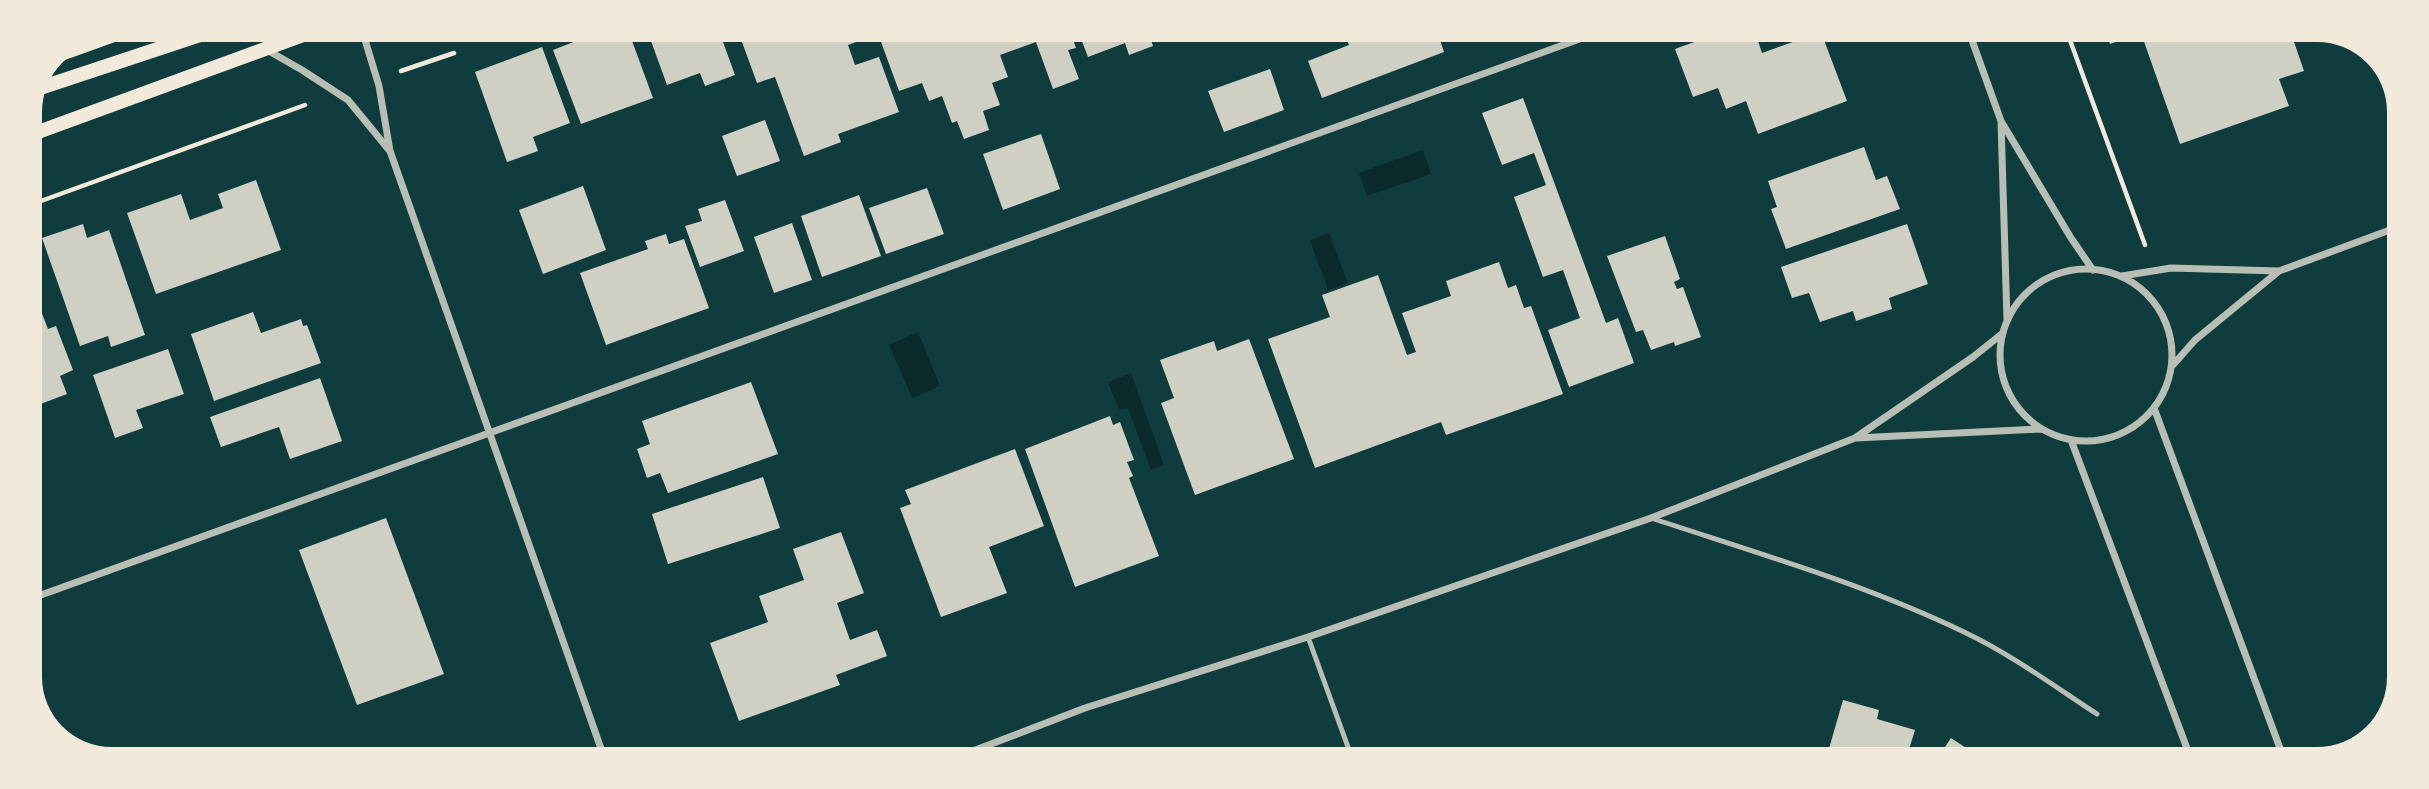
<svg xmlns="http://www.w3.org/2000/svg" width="2429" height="789" viewBox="0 0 2429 789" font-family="Lato,sans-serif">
<rect width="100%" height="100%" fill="#0f3d3e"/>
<!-- water -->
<path fill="#0a2a2b" d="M 1423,150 L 1431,174 L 1367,196 L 1359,173 Z
M 1329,233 L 1348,283 L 1328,290 L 1310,240 Z
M 918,332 L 940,386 L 912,398 L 889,345 Z
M 1131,373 L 1164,465 L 1151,470 L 1128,408 L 1119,410 L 1108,382 Z"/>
<!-- building -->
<path fill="#cfcfc3" d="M 573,30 L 628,30 L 653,98 L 581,124 L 553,50 L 576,41 Z
M 647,30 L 719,31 L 735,75 L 705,86 L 700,73 L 667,85 Z
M 738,31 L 874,31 L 875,35 L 848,45 L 855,65 L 879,57 L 899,112 L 838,134 L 841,142 L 804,156 L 775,77 L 757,83 Z
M 877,31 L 1070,31 L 1076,48 L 1068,50 L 1079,79 L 1053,89 L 1036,42 L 1000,55 L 1008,77 L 992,83 L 1000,105 L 983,111 L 989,130 L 964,139 L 957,121 L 952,123 L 942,96 L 929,101 L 922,83 L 899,91 Z
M 1078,31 L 1148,31 L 1153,46 L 1129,55 L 1125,43 L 1088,57 Z
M 1343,31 L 1437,31 L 1444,52 L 1322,98 L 1308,61 L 1349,45 Z
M 1722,32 L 1755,32 L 1762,53 L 1821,32 L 1847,101 L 1758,134 L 1746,101 L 1726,109 L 1718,88 L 1693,97 L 1675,49 Z
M 2106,32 L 2291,33 L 2304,71 L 2279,79 L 2289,106 L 2180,144 L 2141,33 L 2110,44 Z
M 542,47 L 570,123 L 533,137 L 538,151 L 507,162 L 475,72 Z
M 1270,69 L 1284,110 L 1224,132 L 1208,91 Z
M 1523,98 L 1606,323 L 1618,318 L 1634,363 L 1569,387 L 1548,330 L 1580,318 L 1563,270 L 1543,277 L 1514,197 L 1546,185 L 1534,153 L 1502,165 L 1482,113 Z
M 765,120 L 780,161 L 737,176 L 722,136 Z
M 1041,134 L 1060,189 L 1003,210 L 983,154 Z
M 1864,147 L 1876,180 L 1887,176 L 1900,209 L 1786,249 L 1771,209 L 1777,207 L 1768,181 Z
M 256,180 L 281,250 L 156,294 L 127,213 L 181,194 L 190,220 L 223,208 L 218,194 Z
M 583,186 L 606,250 L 543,274 L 519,210 Z
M 927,188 L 944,234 L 886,254 L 869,208 Z
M 859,195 L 881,256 L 822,277 L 801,216 Z
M 725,200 L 744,251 L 700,267 L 685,226 L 702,221 L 698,209 Z
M 792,223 L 812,280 L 774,293 L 754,237 Z
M 83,224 L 87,238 L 109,230 L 145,335 L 111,347 L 108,336 L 80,346 L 42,238 Z
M 1907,224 L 1928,284 L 1889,298 L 1892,309 L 1856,321 L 1853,311 L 1820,322 L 1809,293 L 1792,298 L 1781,267 Z
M 666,234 L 669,244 L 684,239 L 709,308 L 606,345 L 580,273 L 648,249 L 645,241 Z
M 1665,236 L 1680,279 L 1674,282 L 1677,289 L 1683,287 L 1701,337 L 1675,346 L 1674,342 L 1651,350 L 1643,330 L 1636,332 L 1607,256 Z
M 1499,262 L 1508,288 L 1516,285 L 1524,308 L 1531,306 L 1563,394 L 1446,435 L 1441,422 L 1315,468 L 1268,339 L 1330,317 L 1322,295 L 1378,275 L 1407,355 L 1416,352 L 1402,313 L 1451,296 L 1446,281 Z
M 36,298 L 48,329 L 56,326 L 73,370 L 60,376 L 67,394 L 30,408 L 30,301 Z
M 253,312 L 261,333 L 301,319 L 303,326 L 307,325 L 321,363 L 214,401 L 191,334 Z
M 1249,339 L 1294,459 L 1195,495 L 1161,403 L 1174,398 L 1160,360 L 1214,341 L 1217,351 Z
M 168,349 L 184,394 L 136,410 L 143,428 L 115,438 L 93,375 Z
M 320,378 L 342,441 L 290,459 L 279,427 L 221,447 L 210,417 Z
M 751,382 L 778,454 L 668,493 L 660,473 L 647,478 L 637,449 L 650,444 L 642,421 Z
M 1110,416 L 1113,425 L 1120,422 L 1134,460 L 1127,462 L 1133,476 L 1129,478 L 1159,556 L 1075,587 L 1025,449 Z
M 1015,449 L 1044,526 L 989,547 L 1007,593 L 941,617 L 900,508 L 911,504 L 905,490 Z
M 763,477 L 780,528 L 668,564 L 652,514 Z
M 30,517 L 42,550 L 32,553 L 36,563 L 30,565 Z
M 386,518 L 444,674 L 357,705 L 299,550 Z
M 841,532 L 864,593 L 837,603 L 850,640 L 877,630 L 887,656 L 836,675 L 840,685 L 739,721 L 710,643 L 768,622 L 759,596 L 804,580 L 793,549 Z
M 1843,700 L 1879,710 L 1877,719 L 1915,730 L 1906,759 L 1826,759 Z
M 1951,738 L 1983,759 L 1937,759 Z
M 1642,747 L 1656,749 L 1670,756 L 1670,758 L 1626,758 L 1626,751 Z"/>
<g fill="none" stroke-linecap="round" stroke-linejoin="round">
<!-- path -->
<path stroke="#f1e9da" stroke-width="4.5" d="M 2067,32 L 2145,245
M 401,71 L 454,53
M 30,205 L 305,105"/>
<!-- service -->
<path stroke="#b8beb3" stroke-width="5" d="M 1651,518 C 1757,553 1865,584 1966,633 C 2012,655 2054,686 2097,714
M 1308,637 L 1352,758"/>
<!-- minor -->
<path stroke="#b8beb3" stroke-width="7" d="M 362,30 L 379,86 L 390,151 L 604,757
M 1969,32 L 2001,121 L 2071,238 L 2093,270
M 267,50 L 302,70 L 348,100 L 389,150
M 2001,122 L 2007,320
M2000 355a86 86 0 1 1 172 0a86 86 0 1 1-172 0Z
M 2122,276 L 2171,268 L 2279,271
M 2173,365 L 2195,340 L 2279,271 L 2398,227
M 2154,408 L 2284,759
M 1856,438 L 2041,429
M 2071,440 L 2191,759
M 30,599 L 1599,32
M 957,757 L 1085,708 L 1308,637 L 1651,518 L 1855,438 L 1973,357 L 2003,333"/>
<!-- secondary -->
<path stroke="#f1e9da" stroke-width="14" d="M 53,57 L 128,30
M 40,88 L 215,30
M 30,135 L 317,30"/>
</g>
<!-- crop -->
<path d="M0 0H2429V789H0ZM112 42H2317A70 70 0 0 1 2387 112V677A70 70 0 0 1 2317 747H112A70 70 0 0 1 42 677V112A70 70 0 0 1 112 42Z" fill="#f1e9da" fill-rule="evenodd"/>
</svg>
